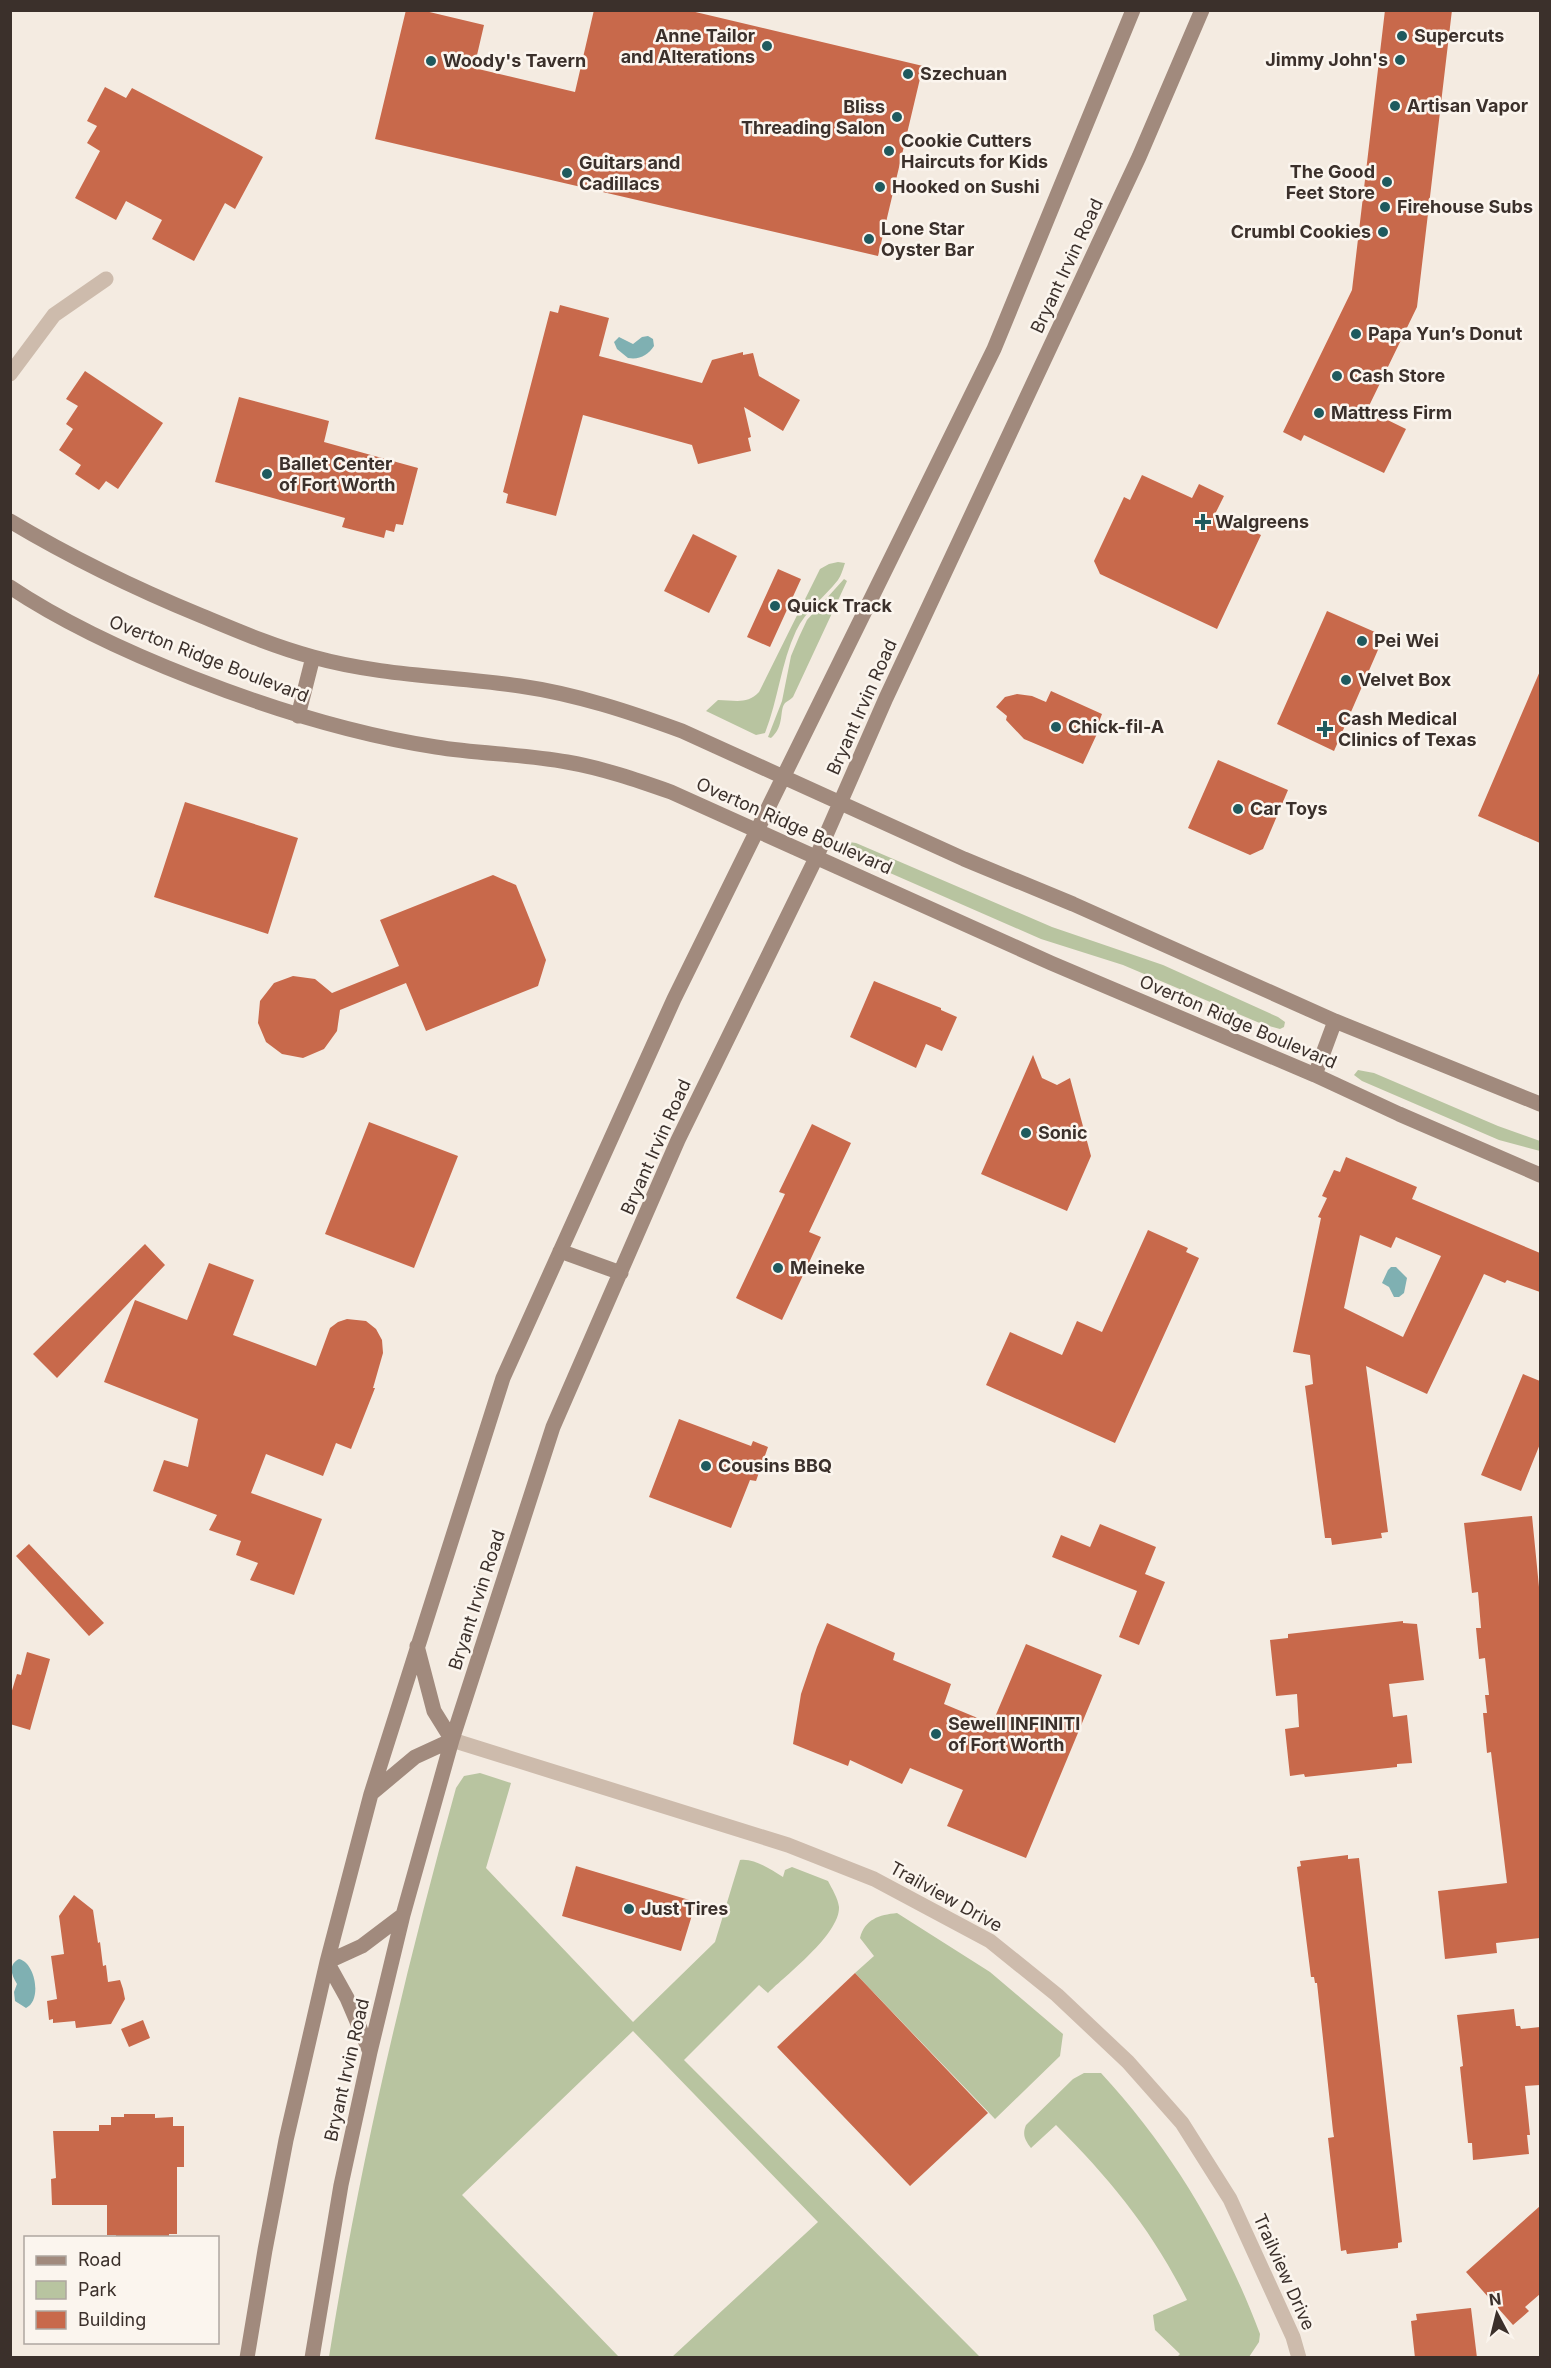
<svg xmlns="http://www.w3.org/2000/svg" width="1551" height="2368" viewBox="0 0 1551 2368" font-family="Inter,sans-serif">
<rect width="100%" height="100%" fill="#f4ebe1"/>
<!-- green -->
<path fill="#b8c4a0" d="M 838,562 L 845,563 C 843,569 841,576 838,580 C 824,598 806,610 796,631 C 781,663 778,700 765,733 L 756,735 L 706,711 L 718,700 C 734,700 747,705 759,692 L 820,569 L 829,564 Z
M 844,579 L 847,581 L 793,697 C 790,700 787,701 785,703 C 779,710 785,726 771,738 L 768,737 L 782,701 L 791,656 L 799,637 L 807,620 Z
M 849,842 L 856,843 L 1052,927 L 1163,965 L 1278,1017 L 1285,1022 L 1284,1027 L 1280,1029 L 1262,1024 L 1123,965 L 1041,939 L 858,859 L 847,850 L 846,845 Z
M 1358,1070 L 1374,1073 L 1498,1126 L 1540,1141 L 1540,1151 L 1499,1140 L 1362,1081 L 1354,1075 Z
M 480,1773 L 511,1783 L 486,1868 L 633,2022 L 715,1942 L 740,1860 C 755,1858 771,1870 783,1877 L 785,1870 L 792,1867 L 828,1881 C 832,1889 838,1898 839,1907 C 840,1934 786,1975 768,1993 L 759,1985 L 684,2060 L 980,2357 L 672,2357 L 818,2222 L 633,2031 L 462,2195 L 619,2357 L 329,2357 C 359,2165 404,1976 456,1788 L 464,1776 Z
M 897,1913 L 990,1972 L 1063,2034 L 1060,2056 L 995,2119 L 855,1973 L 874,1956 L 860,1938 C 865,1919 879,1915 897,1913 Z
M 1084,2073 L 1101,2073 C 1172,2150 1223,2236 1260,2334 L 1259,2342 L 1249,2357 L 1177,2357 L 1180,2354 L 1155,2330 L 1153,2315 L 1187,2300 C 1152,2230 1111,2180 1056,2125 L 1031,2148 C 1025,2140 1022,2135 1026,2125 L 1073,2079 Z"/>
<!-- water -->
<path fill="#7fb0b2" d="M 648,336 L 653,339 L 654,346 C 648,355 640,360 628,358 L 617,349 L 614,342 L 619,337 L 633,344 L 642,337 Z
M 1391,1267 L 1396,1267 L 1407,1278 L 1404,1293 L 1399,1297 L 1394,1297 L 1389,1287 L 1382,1283 L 1388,1270 Z
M 19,1959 C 36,1963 42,2001 26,2008 L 15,2001 L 14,1992 L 17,1984 C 11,1974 8,1965 19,1959 Z"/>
<!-- building -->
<path fill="#c8694b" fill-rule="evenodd" d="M 406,10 L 421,10 L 484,25 L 474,68 L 575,92 L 594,10 L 687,10 L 923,66 L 878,256 L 375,139 Z
M 1385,10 L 1452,10 L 1417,307 L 1367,410 L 1406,429 L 1384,473 L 1304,435 L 1301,441 L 1283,432 L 1352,290 Z
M 105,87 L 126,98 L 132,88 L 263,157 L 235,209 L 225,203 L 194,261 L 152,239 L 162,220 L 126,201 L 116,220 L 75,198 L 100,151 L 87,143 L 97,126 L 87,121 Z
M 560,305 L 609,318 L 599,356 L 702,383 L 712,360 L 743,352 L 743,355 L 753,353 L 759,376 L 800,400 L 783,431 L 744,407 L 751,437 L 748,438 L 751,451 L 698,464 L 692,445 L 583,415 L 556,516 L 506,503 L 508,494 L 503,492 L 550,311 L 558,313 Z
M 85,371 L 163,423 L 118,489 L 106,481 L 99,490 L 75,474 L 81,465 L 59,450 L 73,429 L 66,424 L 78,406 L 66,399 Z
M 239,397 L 329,421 L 324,442 L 418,468 L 403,525 L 396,524 L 394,532 L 386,530 L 384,538 L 342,527 L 345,518 L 215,482 Z
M 1142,475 L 1192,498 L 1199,484 L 1224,496 L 1215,514 L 1261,535 L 1217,629 L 1100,574 L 1094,561 L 1124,497 L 1130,500 Z
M 693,534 L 737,556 L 709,613 L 664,591 Z
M 778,569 L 801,579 L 770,647 L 747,637 Z
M 1327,611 L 1384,636 L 1334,751 L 1277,724 Z
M 1540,671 L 1540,843 L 1478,816 Z
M 1051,691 L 1102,714 L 1099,722 L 1102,723 L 1083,764 L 1024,739 L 1006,720 L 1007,716 L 996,707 L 1005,697 L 1017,694 L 1032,696 L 1046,702 Z
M 1218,760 L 1288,790 L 1263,849 L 1250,855 L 1188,828 Z
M 185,802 L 298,838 L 268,934 L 154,897 Z
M 493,875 L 516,885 L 546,960 L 538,986 L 426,1031 L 406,983 L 340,1010 L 337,1031 L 324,1049 L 303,1058 L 282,1054 L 266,1042 L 258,1023 L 260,1001 L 274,983 L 293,976 L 315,979 L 332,993 L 399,966 L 380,920 Z
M 874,981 L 941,1008 L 941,1010 L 957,1017 L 942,1051 L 926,1044 L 916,1068 L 850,1037 Z
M 1033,1055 L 1042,1078 L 1057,1085 L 1070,1078 L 1091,1156 L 1067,1211 L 981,1174 Z
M 369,1122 L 458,1156 L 414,1268 L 325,1234 Z
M 812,1124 L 851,1143 L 809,1232 L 821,1237 L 782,1320 L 736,1298 L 785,1194 L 779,1192 Z
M 1346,1157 L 1417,1187 L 1412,1199 L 1540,1253 L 1540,1292 L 1507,1280 L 1505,1283 L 1484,1274 L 1427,1394 L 1366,1366 L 1388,1532 L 1381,1533 L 1382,1538 L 1332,1545 L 1331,1538 L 1325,1538 L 1305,1386 L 1313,1384 L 1310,1355 L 1293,1352 L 1321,1218 L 1318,1217 L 1327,1198 L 1322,1196 L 1334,1170 L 1340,1172 ZM 1360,1235 L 1391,1248 L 1396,1237 L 1441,1256 L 1403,1337 L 1344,1308 Z
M 1148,1230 L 1188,1248 L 1186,1252 L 1199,1258 L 1115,1443 L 986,1385 L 1010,1332 L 1062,1355 L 1077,1321 L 1102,1332 Z
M 145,1244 L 165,1265 L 57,1378 L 33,1354 Z
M 209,1263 L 254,1280 L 233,1335 L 316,1366 L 330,1328 L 338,1322 L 347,1319 L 366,1321 L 376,1329 L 382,1340 L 383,1353 L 373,1388 L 375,1388 L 351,1449 L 336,1443 L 323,1476 L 266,1454 L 251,1493 L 322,1519 L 294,1595 L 250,1580 L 258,1563 L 236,1555 L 241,1541 L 209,1530 L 217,1515 L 153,1491 L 164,1460 L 188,1467 L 198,1419 L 104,1382 L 135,1300 L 187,1320 Z
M 1523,1374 L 1540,1381 L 1540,1444 L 1521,1491 L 1481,1475 Z
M 679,1419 L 751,1446 L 753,1441 L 768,1447 L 756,1481 L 750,1480 L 731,1528 L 649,1497 Z
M 1532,1516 L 1540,1597 L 1540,1938 L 1496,1943 L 1497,1953 L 1445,1959 L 1438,1891 L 1507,1883 L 1491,1752 L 1487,1753 L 1483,1713 L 1487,1713 L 1485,1695 L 1489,1695 L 1485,1658 L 1479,1659 L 1476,1628 L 1481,1628 L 1478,1592 L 1472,1593 L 1464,1523 Z
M 1100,1524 L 1156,1547 L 1145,1574 L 1165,1582 L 1139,1645 L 1119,1637 L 1137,1591 L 1052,1557 L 1061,1535 L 1090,1547 Z
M 29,1544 L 104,1623 L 89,1636 L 16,1556 Z
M 1403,1621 L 1403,1623 L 1417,1624 L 1424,1680 L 1389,1684 L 1393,1717 L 1407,1715 L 1412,1763 L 1397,1764 L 1397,1767 L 1305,1777 L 1304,1774 L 1290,1776 L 1285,1729 L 1299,1727 L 1297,1694 L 1276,1696 L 1270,1640 L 1288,1638 L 1288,1634 Z
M 827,1623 L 895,1653 L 893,1660 L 951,1684 L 944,1704 L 992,1724 L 1026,1644 L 1102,1675 L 1026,1858 L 947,1826 L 963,1790 L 910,1768 L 902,1784 L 850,1760 L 848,1766 L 793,1744 L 801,1694 L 817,1647 Z
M 27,1652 L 50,1659 L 30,1730 L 10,1724 L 10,1697 L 17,1674 L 21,1675 Z
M 1348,1855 L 1348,1859 L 1359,1858 L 1402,2242 L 1398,2243 L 1398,2248 L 1347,2254 L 1346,2250 L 1341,2251 L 1328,2138 L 1334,2137 L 1333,2131 L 1317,1983 L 1315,1983 L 1314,1977 L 1311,1977 L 1297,1867 L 1301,1866 L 1300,1861 Z
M 576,1866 L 696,1902 L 681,1951 L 562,1916 Z
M 74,1895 L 93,1910 L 98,1943 L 100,1942 L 103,1966 L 106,1965 L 108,1982 L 120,1980 L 123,1989 L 125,1999 L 111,2024 L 76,2028 L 75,2021 L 53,2023 L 53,2019 L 49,2020 L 47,2001 L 57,1999 L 51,1956 L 64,1954 L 59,1916 Z
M 855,1973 L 988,2113 L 910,2186 L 777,2047 Z
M 1514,2009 L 1516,2026 L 1520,2026 L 1521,2029 L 1540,2027 L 1540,2085 L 1525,2086 L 1530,2135 L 1527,2135 L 1529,2154 L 1473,2160 L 1472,2143 L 1468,2143 L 1460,2067 L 1463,2066 L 1457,2015 Z
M 143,2020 L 150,2038 L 129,2047 L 121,2029 Z
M 124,2114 L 155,2114 L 155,2118 L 173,2117 L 173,2126 L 184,2126 L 184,2167 L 177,2167 L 177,2234 L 169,2234 L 169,2238 L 116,2238 L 116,2235 L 107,2235 L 107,2205 L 52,2205 L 51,2179 L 56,2178 L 53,2131 L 99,2131 L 99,2125 L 111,2125 L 111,2117 L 124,2117 Z
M 1540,2206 L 1540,2294 L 1525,2307 L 1529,2311 L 1513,2325 L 1466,2272 Z
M 1471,2308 L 1477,2358 L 1415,2358 L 1411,2321 L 1417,2320 L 1416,2314 Z"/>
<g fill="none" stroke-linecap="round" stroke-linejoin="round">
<!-- street -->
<path stroke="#cdbbac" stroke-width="15" d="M 10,374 L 54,315 L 106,279
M 452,1740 L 788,1845 L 874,1879 L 990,1941 L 1057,1995 L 1128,2062 L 1182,2123 L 1230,2199 L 1293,2337 L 1299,2358"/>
<!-- secondary -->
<path stroke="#a18a7d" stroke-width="15" d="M 10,521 C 72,558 136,589 202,616 C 238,631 275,647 313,657 C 381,676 451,676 520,686 C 576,694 630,712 682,731 L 964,859 L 1073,904 L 1335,1021 L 1540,1104
M 10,587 C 67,625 129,653 193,678 C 272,709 352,734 436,747 C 479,754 523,754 567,762 C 602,768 637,780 671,792 L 1051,963 L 1315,1075 L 1399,1114 L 1540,1175
M 298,716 L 313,657
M 1315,1075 L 1335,1021
M 560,1251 L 621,1273
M 372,1793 L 415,1757 L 452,1740 L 434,1711 L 417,1646
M 327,1962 L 347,1998 L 370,2052
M 327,1962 L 362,1946 L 403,1915
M 247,2358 L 265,2250 L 286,2140 L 327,1962 L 371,1794 L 503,1378 L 674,999 L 994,349 L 1133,10
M 312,2358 L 341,2185 L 370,2052 L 403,1915 L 452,1740 L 553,1427 L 678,1140 L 816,858 L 886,698 L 1139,157 L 1202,10"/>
</g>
<!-- markers -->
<g fill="#1f5a5e" stroke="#fbf5ee" stroke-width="2">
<circle cx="1402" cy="36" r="6"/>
<circle cx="767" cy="46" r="6"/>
<circle cx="1400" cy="60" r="6"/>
<circle cx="431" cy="61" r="6"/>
<circle cx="908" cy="74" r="6"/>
<circle cx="1395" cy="106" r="6"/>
<circle cx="897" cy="117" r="6"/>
<circle cx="889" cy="151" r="6"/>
<circle cx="567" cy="173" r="6"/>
<circle cx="1387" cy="182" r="6"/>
<circle cx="880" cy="187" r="6"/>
<circle cx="1385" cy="207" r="6"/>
<circle cx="1383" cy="232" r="6"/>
<circle cx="869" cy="239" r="6"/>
<circle cx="1356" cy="334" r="6"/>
<circle cx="1337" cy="376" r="6"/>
<circle cx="1319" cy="413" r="6"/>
<circle cx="267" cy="474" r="6"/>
<path d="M1200 513h6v6h6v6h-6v6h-6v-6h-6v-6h6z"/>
<circle cx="775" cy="606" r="6"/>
<circle cx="1362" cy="641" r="6"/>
<circle cx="1346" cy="680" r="6"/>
<circle cx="1056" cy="727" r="6"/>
<path d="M1322 720h6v6h6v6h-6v6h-6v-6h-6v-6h6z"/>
<circle cx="1238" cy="809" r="6"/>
<circle cx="1026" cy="1133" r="6"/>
<circle cx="778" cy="1268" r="6"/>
<circle cx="706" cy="1466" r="6"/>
<circle cx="936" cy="1734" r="6"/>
<circle cx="629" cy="1909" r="6"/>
</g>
<g text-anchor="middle" stroke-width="5" stroke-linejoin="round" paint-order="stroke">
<!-- poi labels -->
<g font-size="18" font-weight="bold" fill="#3b302b" stroke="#fbf5ee" text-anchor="start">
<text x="755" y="42" text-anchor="end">Anne Tailor<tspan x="755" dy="21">and Alterations</tspan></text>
<text x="1414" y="42">Supercuts</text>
<text x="1388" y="66" text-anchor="end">Jimmy John's</text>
<text x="443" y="67">Woody's Tavern</text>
<text x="920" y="80">Szechuan</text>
<text x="1407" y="112">Artisan Vapor</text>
<text x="885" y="113" text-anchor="end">Bliss<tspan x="885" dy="21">Threading Salon</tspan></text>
<text x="901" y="147">Cookie Cutters<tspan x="901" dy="21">Haircuts for Kids</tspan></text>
<text x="579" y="169">Guitars and<tspan x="579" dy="21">Cadillacs</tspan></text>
<text x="1375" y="178" text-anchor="end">The Good<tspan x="1375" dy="21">Feet Store</tspan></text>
<text x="892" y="193">Hooked on Sushi</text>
<text x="1397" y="213">Firehouse Subs</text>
<text x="881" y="235">Lone Star<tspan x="881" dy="21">Oyster Bar</tspan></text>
<text x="1371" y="238" text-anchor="end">Crumbl Cookies</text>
<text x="1368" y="340">Papa Yun’s Donut</text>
<text x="1349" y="382">Cash Store</text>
<text x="1331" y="419">Mattress Firm</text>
<text x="279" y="470">Ballet Center<tspan x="279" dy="21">of Fort Worth</tspan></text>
<text x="1215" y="528">Walgreens</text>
<text x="787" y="612">Quick Track</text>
<text x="1374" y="647">Pei Wei</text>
<text x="1358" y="686">Velvet Box</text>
<text x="1338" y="725">Cash Medical<tspan x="1338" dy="21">Clinics of Texas</tspan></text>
<text x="1068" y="733">Chick-fil-A</text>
<text x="1250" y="815">Car Toys</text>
<text x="1038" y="1139">Sonic</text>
<text x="790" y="1274">Meineke</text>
<text x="718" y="1472">Cousins BBQ</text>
<text x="948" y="1730">Sewell INFINITI<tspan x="948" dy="21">of Fort Worth</tspan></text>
<text x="641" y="1915">Just Tires</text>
</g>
<!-- street labels -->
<g font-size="18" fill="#3b302b" stroke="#fbf5ee">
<text transform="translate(1067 266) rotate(-65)" y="6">Bryant Irvin Road</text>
<text transform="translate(209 659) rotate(21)" y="6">Overton Ridge Boulevard</text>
<text transform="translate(862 707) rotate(-66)" y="6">Bryant Irvin Road</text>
<text transform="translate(794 826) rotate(24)" y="6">Overton Ridge Boulevard</text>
<text transform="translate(1238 1022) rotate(23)" y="6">Overton Ridge Boulevard</text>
<text transform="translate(656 1147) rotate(-66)" y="6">Bryant Irvin Road</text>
<text transform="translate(477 1600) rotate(-72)" y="6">Bryant Irvin Road</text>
<text transform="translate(946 1897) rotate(29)" y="6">Trailview Drive</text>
<text transform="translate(347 2070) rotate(-77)" y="6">Bryant Irvin Road</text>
<text transform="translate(1284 2272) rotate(66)" y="6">Trailview Drive</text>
</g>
</g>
<!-- border -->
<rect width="1551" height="2368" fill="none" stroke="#3b302b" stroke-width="24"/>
<!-- legend -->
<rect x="24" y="2236" width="195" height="108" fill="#fbf5ee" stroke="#aea6a0" stroke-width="1.5"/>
<rect x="36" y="2256" width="30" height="9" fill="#a18a7d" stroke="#aea6a0" stroke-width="1.5"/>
<text x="78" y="2266" font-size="18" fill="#3b302b">Road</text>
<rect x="36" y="2281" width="30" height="18" fill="#b8c4a0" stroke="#aea6a0" stroke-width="1.5"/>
<text x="78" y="2296" font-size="18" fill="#3b302b">Park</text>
<rect x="36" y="2311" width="30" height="18" fill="#c8694b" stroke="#aea6a0" stroke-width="1.5"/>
<text x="78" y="2326" font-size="18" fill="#3b302b">Building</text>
<!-- north arrow -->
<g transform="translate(1497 2314) rotate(353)" stroke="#fbf5ee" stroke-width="4.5" paint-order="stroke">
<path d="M0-4.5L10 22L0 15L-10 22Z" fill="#3b302b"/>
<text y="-9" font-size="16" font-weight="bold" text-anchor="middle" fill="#3b302b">N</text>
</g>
</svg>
